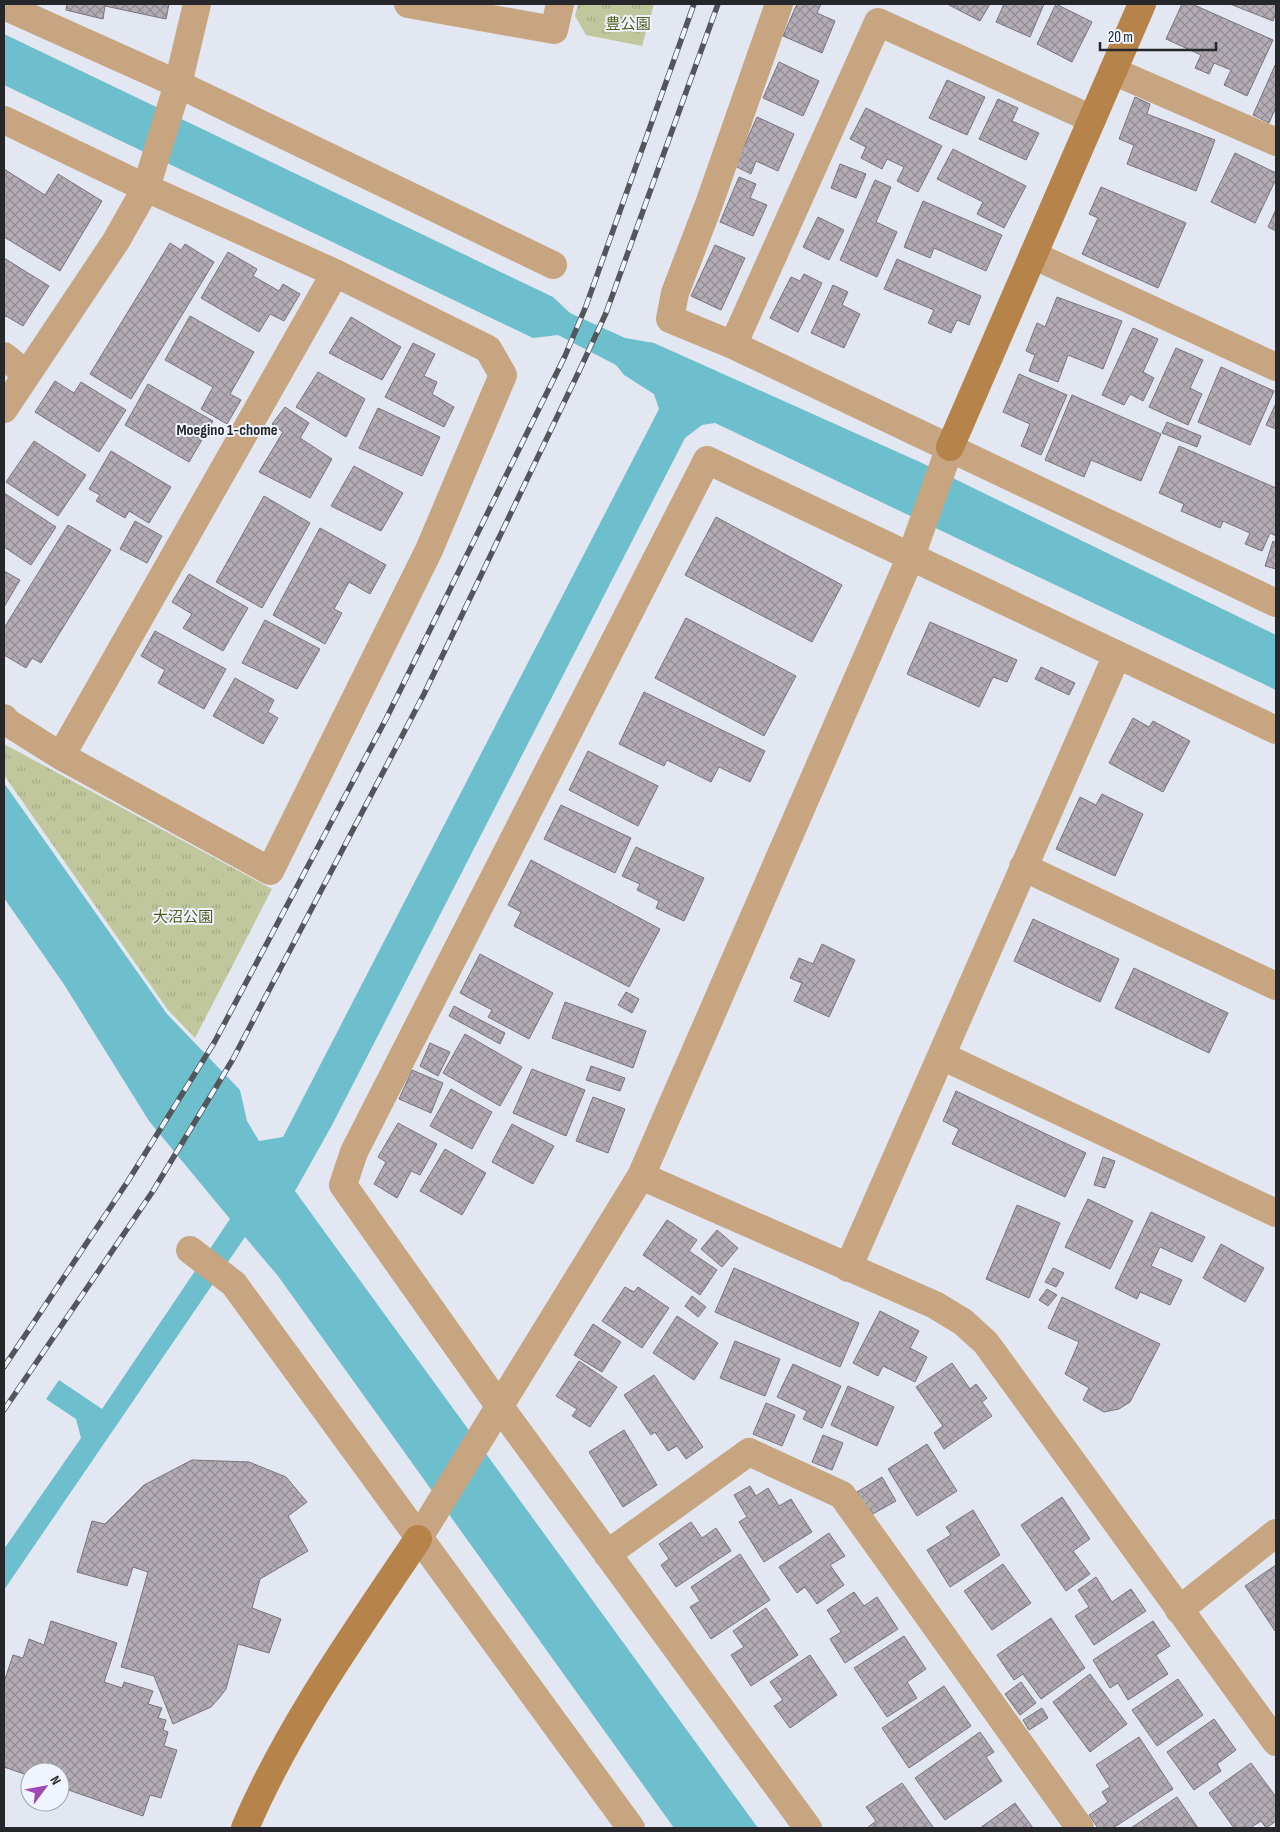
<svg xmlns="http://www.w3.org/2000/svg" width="1280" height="1832" viewBox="0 0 1280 1832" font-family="'Sofia Sans Condensed','Noto Sans JP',sans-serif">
<defs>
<pattern id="park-tufts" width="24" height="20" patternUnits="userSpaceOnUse" patternTransform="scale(1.25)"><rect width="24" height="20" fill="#c1c79c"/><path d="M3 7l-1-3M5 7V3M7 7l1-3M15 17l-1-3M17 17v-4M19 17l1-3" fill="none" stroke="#a6ab87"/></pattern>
<pattern id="building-cross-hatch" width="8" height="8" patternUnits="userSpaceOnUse" patternTransform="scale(1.25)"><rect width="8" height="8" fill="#b3acb4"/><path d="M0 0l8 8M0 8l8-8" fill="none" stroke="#918c93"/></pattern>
</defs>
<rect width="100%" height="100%" fill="#e2e7f1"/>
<!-- park -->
<path fill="url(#park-tufts)" d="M 578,4 L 654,4 L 642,46 L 586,35 L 575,16 Z
M 4,744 L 272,889 L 195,1038 L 168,1010 L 4,775 Z"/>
<!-- water -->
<path fill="#6ebfcd" d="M 4,34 L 553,297 L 570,313 L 625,338 L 654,343 L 922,463 L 1276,635 L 1276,690 L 715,423 L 702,425 L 685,438 L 331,1127 L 295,1191 L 758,1828 L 674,1828 L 278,1276 L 245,1237 L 4,1590 L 4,1549 L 81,1438 L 76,1419 L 46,1399 L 59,1380 L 102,1409 L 230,1219 L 149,1121 L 65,986 L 4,898 L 4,783 L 167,1014 L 240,1090 L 247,1121 L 259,1141 L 283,1137 L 659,409 L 654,394 L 624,375 L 616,365 L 558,335 L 533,338 L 4,85 Z"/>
<!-- building -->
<path fill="url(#building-cross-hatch)" stroke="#7b747d" d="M 67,4 L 169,4 L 166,19 L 105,6 L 103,19 L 66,10 Z
M 797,4 L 821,4 L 817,13 L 835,21 L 822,53 L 783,36 Z
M 950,4 L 990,4 L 980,21 L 949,5 Z
M 1004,4 L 1044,4 L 1030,37 L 996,22 Z
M 1056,4 L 1092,22 L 1072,62 L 1037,44 Z
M 1182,4 L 1192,4 L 1273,40 L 1247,96 L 1224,85 L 1231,70 L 1214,63 L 1209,74 L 1195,68 L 1201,55 L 1166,39 Z
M 1230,4 L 1276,4 L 1276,13 L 1273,21 Z
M 779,62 L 819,81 L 803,116 L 763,98 Z
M 1276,63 L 1276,107 L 1269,123 L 1253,115 Z
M 947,80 L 985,97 L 967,135 L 929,118 Z
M 1135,97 L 1150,104 L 1147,114 L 1215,140 L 1196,191 L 1127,164 L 1134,145 L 1119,139 Z
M 998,99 L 1018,108 L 1012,121 L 1039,133 L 1026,160 L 979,139 Z
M 866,108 L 942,146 L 918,192 L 897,181 L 904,167 L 887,159 L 882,169 L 861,158 L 866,147 L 850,139 Z
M 757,117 L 794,134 L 778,171 L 756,161 L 751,174 L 735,166 Z
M 953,149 L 1026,186 L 1004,228 L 977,214 L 983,202 L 937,179 Z
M 1235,153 L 1276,173 L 1276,179 L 1255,223 L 1211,202 Z
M 840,164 L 866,174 L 856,198 L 831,188 Z
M 4,169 L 45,195 L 58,174 L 102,201 L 60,271 L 4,237 Z
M 739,177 L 756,184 L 750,198 L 767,205 L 753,236 L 720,222 Z
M 875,180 L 891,187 L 876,222 L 897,232 L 877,277 L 840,260 Z
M 1101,187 L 1186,223 L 1158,288 L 1082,254 L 1098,218 L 1089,214 Z
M 923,201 L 1002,235 L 986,271 L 934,248 L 930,258 L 904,247 Z
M 1276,209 L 1276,231 L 1268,227 Z
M 818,217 L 844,230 L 829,260 L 803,247 Z
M 170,243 L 181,250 L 185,244 L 214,262 L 131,399 L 90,374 Z
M 715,245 L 745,258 L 721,310 L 691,296 Z
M 228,252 L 257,269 L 253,276 L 279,291 L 283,284 L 300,294 L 284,321 L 270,314 L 259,332 L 201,298 Z
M 4,258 L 49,286 L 23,326 L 6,316 L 4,318 Z
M 897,259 L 981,296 L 969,325 L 957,320 L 951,333 L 928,323 L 934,310 L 884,289 Z
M 804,274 L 822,283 L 798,332 L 770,318 L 791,277 L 800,281 Z
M 833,285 L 848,292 L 842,305 L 860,314 L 844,348 L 811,333 Z
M 1057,297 L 1122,321 L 1103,369 L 1068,355 L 1058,382 L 1029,371 L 1035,355 L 1026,351 L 1037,323 L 1045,327 Z
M 190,316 L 254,352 L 230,394 L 241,400 L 227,424 L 201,409 L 213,387 L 165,360 Z
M 351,317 L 401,347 L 382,380 L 329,353 Z
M 1133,328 L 1158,339 L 1143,372 L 1154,378 L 1143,401 L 1130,394 L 1124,405 L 1102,395 Z
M 413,343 L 435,354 L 424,376 L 437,382 L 432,394 L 454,407 L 444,427 L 385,397 Z
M 1176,348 L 1203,360 L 1190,388 L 1202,394 L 1188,425 L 1149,407 Z
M 1221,367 L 1274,391 L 1250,445 L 1198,422 Z
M 318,372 L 365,399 L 346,437 L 296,407 Z
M 1019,374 L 1067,395 L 1041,455 L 1021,446 L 1030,424 L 1003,412 Z
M 55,381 L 74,393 L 81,382 L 126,410 L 99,452 L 35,412 Z
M 148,384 L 213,421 L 189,462 L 125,425 Z
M 1072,395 L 1161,434 L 1141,481 L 1091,460 L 1084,477 L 1045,460 Z
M 1276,403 L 1276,429 L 1266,425 Z
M 285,407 L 309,423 L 300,438 L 332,459 L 310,498 L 259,472 L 283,432 L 272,424 Z
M 378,408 L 440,437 L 422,476 L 359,448 Z
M 1167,422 L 1201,436 L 1197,447 L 1162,433 Z
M 34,441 L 86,475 L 58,516 L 6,482 Z
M 1179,446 L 1276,488 L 1276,536 L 1270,533 L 1262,551 L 1245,544 L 1250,533 L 1223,521 L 1220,528 L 1181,511 L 1184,504 L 1159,493 Z
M 111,451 L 171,487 L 149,523 L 129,511 L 125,518 L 96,501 L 100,495 L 89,489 Z
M 354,466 L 403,493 L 381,531 L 331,506 Z
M 4,493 L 56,527 L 31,565 L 4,547 Z
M 264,496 L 310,523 L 262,608 L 216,582 Z
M 716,517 L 842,585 L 812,642 L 685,575 Z
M 135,521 L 162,536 L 147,563 L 120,549 Z
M 68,525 L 111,550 L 41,663 L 32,658 L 26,668 L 4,655 L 4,628 Z
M 320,528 L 386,565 L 370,594 L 349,582 L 334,609 L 342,613 L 325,644 L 273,615 Z
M 1273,541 L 1276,543 L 1276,569 L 1265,566 Z
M 4,571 L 20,580 L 4,607 Z
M 189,574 L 248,608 L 223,651 L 183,628 L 192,614 L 172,602 Z
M 686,618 L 796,676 L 764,736 L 655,678 Z
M 265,620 L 320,649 L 297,689 L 242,663 Z
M 930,622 L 1017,660 L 1007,682 L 993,677 L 979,707 L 907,674 Z
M 155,631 L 226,669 L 204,709 L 158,683 L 165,670 L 141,656 Z
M 1041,667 L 1075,683 L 1069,695 L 1035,679 Z
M 235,678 L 274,700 L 268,712 L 278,718 L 263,744 L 213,716 Z
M 644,692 L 765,751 L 750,782 L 719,767 L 711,782 L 667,760 L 664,766 L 619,744 Z
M 1133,718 L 1149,727 L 1153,721 L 1190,741 L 1163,792 L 1109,763 Z
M 588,751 L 658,786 L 638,826 L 569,790 Z
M 1102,794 L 1143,814 L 1115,876 L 1056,849 L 1080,797 L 1096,805 Z
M 561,805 L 631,838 L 615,873 L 544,839 Z
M 636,847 L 704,878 L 684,921 L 656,908 L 659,901 L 637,890 L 640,884 L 622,876 Z
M 531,860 L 660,929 L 629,987 L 514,926 L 521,912 L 508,905 Z
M 1033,919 L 1119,959 L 1100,1002 L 1014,961 Z
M 822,944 L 855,960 L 829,1017 L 794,1001 L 802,983 L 790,978 L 799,958 L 813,964 Z
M 480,954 L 553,993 L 529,1039 L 488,1017 L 492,1010 L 460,993 Z
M 1134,968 L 1228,1013 L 1209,1053 L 1115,1008 Z
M 626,992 L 639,999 L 632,1013 L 618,1005 Z
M 565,1002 L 646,1031 L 633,1068 L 552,1038 Z
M 454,1006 L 505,1033 L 500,1044 L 449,1016 Z
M 465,1034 L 522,1067 L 500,1106 L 443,1073 Z
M 430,1043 L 450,1052 L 438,1076 L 420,1066 Z
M 591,1066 L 625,1078 L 620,1091 L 586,1080 Z
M 532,1069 L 585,1090 L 566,1136 L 513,1113 Z
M 412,1070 L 443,1083 L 431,1113 L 399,1099 Z
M 451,1089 L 492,1112 L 472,1149 L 430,1126 Z
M 956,1091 L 1086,1153 L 1065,1197 L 952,1144 L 959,1129 L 943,1121 Z
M 593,1097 L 625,1109 L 608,1153 L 576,1141 Z
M 398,1123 L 437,1144 L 420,1175 L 411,1171 L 397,1198 L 374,1184 L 386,1162 L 378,1157 Z
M 512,1124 L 554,1146 L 533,1184 L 492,1162 Z
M 445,1149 L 486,1173 L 462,1215 L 420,1191 Z
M 1103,1157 L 1115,1161 L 1105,1188 L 1094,1185 Z
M 1088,1199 L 1133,1221 L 1110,1269 L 1065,1247 Z
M 1017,1205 L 1060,1223 L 1029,1298 L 986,1279 Z
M 1151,1212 L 1205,1237 L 1192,1262 L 1160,1247 L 1151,1266 L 1182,1280 L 1170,1305 L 1140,1292 L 1137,1299 L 1115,1288 Z
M 667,1220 L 697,1240 L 689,1251 L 717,1270 L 700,1295 L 643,1255 Z
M 717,1230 L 738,1248 L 722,1267 L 701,1249 Z
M 1221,1244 L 1264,1268 L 1245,1302 L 1203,1278 Z
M 734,1268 L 859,1323 L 840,1367 L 715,1312 Z
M 1053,1268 L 1064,1273 L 1056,1287 L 1045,1282 Z
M 625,1287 L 634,1292 L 638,1287 L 669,1308 L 642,1348 L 602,1321 Z
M 1047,1289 L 1057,1295 L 1048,1306 L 1039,1300 Z
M 692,1296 L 706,1307 L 698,1317 L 685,1306 Z
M 1062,1297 L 1160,1344 L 1130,1402 L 1119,1409 L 1104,1412 L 1083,1400 L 1089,1388 L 1065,1374 L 1079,1342 L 1048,1328 Z
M 880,1311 L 919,1331 L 910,1348 L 927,1357 L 915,1382 L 883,1366 L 878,1376 L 853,1363 Z
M 677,1316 L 718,1343 L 694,1380 L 653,1353 Z
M 593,1324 L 621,1342 L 602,1372 L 574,1355 Z
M 735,1341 L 780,1359 L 765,1396 L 720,1378 Z
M 579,1361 L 617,1387 L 590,1427 L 572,1416 L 577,1409 L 556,1396 Z
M 952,1363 L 970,1389 L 976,1384 L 987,1398 L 982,1402 L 992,1416 L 944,1449 L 934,1433 L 943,1426 L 916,1387 Z
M 793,1364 L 841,1386 L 822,1428 L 803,1419 L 807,1411 L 777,1397 Z
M 654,1375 L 703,1447 L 686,1459 L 677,1446 L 668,1451 L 655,1432 L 651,1435 L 624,1395 Z
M 848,1386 L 894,1407 L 877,1446 L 831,1425 Z
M 766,1403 L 795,1415 L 782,1446 L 753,1434 Z
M 624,1430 L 657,1485 L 623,1507 L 589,1452 Z
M 823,1435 L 843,1443 L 832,1470 L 812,1462 Z
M 927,1444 L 957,1491 L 917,1516 L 888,1469 Z
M 192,1460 L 249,1462 L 286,1477 L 307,1502 L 288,1516 L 308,1551 L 260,1579 L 252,1608 L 281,1619 L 269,1653 L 238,1644 L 226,1689 L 219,1698 L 211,1707 L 173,1724 L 154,1676 L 121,1667 L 148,1572 L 133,1567 L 127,1586 L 77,1572 L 92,1521 L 105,1524 L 144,1485 Z
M 882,1477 L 896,1501 L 871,1515 L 857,1492 Z
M 750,1486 L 756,1496 L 768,1488 L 779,1506 L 791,1499 L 812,1532 L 764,1562 L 739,1522 L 747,1517 L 734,1495 Z
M 1062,1497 L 1090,1539 L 1073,1551 L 1090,1574 L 1066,1591 L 1021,1525 Z
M 973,1510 L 1000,1555 L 950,1587 L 927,1550 L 951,1535 L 946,1527 Z
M 691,1522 L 702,1538 L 716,1528 L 731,1551 L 676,1587 L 661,1565 L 669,1559 L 659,1544 Z
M 829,1533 L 845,1556 L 830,1565 L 844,1585 L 817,1604 L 805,1587 L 797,1593 L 779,1567 Z
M 740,1554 L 770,1600 L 711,1639 L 690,1607 L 700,1601 L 691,1587 Z
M 1003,1564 L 1031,1603 L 992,1630 L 964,1591 Z
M 1276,1565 L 1276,1631 L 1275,1631 L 1245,1586 Z
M 1096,1577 L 1112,1602 L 1131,1589 L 1146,1611 L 1094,1645 L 1075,1616 L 1089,1607 L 1078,1590 Z
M 854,1592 L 864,1606 L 877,1597 L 898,1629 L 845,1663 L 830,1639 L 841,1632 L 827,1610 Z
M 766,1608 L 798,1655 L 751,1686 L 731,1655 L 744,1647 L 733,1631 Z
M 1051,1618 L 1085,1668 L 1041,1699 L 1023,1674 L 1014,1680 L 997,1655 Z
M 51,1621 L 117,1643 L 104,1682 L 122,1688 L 124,1682 L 153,1691 L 148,1704 L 162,1708 L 158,1718 L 166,1720 L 163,1730 L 168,1732 L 164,1746 L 177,1750 L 161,1798 L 150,1795 L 143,1816 L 60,1787 L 60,1772 L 30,1772 L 30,1776 L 4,1767 L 4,1682 L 13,1655 L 23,1658 L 29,1639 L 44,1645 Z
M 1153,1621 L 1170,1646 L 1156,1655 L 1168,1674 L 1128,1700 L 1118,1683 L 1110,1688 L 1093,1660 Z
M 904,1636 L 926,1669 L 907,1682 L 917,1698 L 887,1717 L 854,1668 Z
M 810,1655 L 837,1695 L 790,1728 L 774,1706 L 783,1700 L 770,1682 Z
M 1090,1674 L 1127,1724 L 1090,1752 L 1053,1702 Z
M 1178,1679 L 1203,1715 L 1157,1746 L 1132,1710 Z
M 1021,1682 L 1036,1703 L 1020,1715 L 1005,1694 Z
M 944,1686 L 971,1726 L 909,1768 L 882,1728 Z
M 1042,1708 L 1048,1718 L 1029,1730 L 1023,1720 Z
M 1214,1719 L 1236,1750 L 1217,1764 L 1221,1771 L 1194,1790 L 1167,1752 Z
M 980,1732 L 994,1752 L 986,1757 L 1002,1781 L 945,1820 L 915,1778 Z
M 1139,1737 L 1173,1789 L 1113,1828 L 1098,1828 L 1089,1815 L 1108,1802 L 1102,1792 L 1110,1787 L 1096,1765 Z
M 1251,1763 L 1276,1797 L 1276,1821 L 1266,1828 L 1261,1821 L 1250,1828 L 1234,1828 L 1209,1793 Z
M 902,1783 L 933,1827 L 931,1828 L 867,1828 L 876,1821 L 866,1807 Z
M 1177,1797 L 1198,1828 L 1131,1828 Z
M 1015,1803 L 1033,1828 L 980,1828 Z"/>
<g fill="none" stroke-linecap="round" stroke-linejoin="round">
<!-- street -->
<path stroke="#c7a581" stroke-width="28" d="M 408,4 L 554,30 L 560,4
M 779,4 L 709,204 L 675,293 L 670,319 L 733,345 L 1276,603
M 4,6 L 178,84 L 553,265
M 1113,71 L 1276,142
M 4,120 L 146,188 L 335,273 L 488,349 L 503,375 L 429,550 L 270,871 L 61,756 L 7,722 L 4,718
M 1033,255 L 1276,367
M 733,345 L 878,22 L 1092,119
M 4,356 L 26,374
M 4,409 L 116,241 L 146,188 L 178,84 L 197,4
M 61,756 L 335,273
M 1023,867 L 1276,986
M 942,1056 L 1276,1213
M 641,1176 L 935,1305 L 963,1322 L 986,1343 L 1276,1742
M 190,1250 L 234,1284 L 631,1828
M 848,1268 L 1117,655
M 418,1539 L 641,1176 L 911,556 L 950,447
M 607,1554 L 749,1452 L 842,1495 L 1080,1828
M 1179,1610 L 1276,1533
M 808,1828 L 500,1407 L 343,1185 L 354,1152 L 707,460 L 1276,730"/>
<!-- secondary -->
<path stroke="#b6844b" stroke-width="28" d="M 950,447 L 1142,4
M 245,1828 C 289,1725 356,1632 418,1539"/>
<!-- rail casing -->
<g stroke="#53565a" stroke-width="5.5">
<path id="rail" d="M 4,1367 L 128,1181 L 214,1043 L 386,719 L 565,356 L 586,306 L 694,4
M 4,1410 L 153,1191 L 233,1059 L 424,694 L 582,365 L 606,313 L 718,4"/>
</g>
<!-- rail -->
<use href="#rail" stroke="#eff4fe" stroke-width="4" stroke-dasharray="11" stroke-linecap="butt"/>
</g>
<g text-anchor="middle" stroke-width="4" stroke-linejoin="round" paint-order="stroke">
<!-- park labels -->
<g font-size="15" fill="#555c19" stroke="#eff4fe">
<text x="628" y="29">豊公園</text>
<text x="183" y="922">大沼公園</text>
</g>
<!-- neighbourhood labels -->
<g font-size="16" font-weight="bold" fill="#25272a" stroke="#eff4fe">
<text x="227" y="435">Moegino 1-chome</text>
</g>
</g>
<!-- border -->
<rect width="1280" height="1832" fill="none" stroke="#25272a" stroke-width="10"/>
<!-- north arrow -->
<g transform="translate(45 1787) rotate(58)"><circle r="24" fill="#eff4fe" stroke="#9ea2a9"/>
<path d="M0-4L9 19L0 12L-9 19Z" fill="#a148b4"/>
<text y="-8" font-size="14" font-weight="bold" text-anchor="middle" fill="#25272a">N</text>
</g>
<!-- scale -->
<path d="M1100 42v8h116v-8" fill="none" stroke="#25272a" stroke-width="2.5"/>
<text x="1108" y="42" font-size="15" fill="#25272a" stroke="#eff4fe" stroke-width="4" paint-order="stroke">20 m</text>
</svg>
